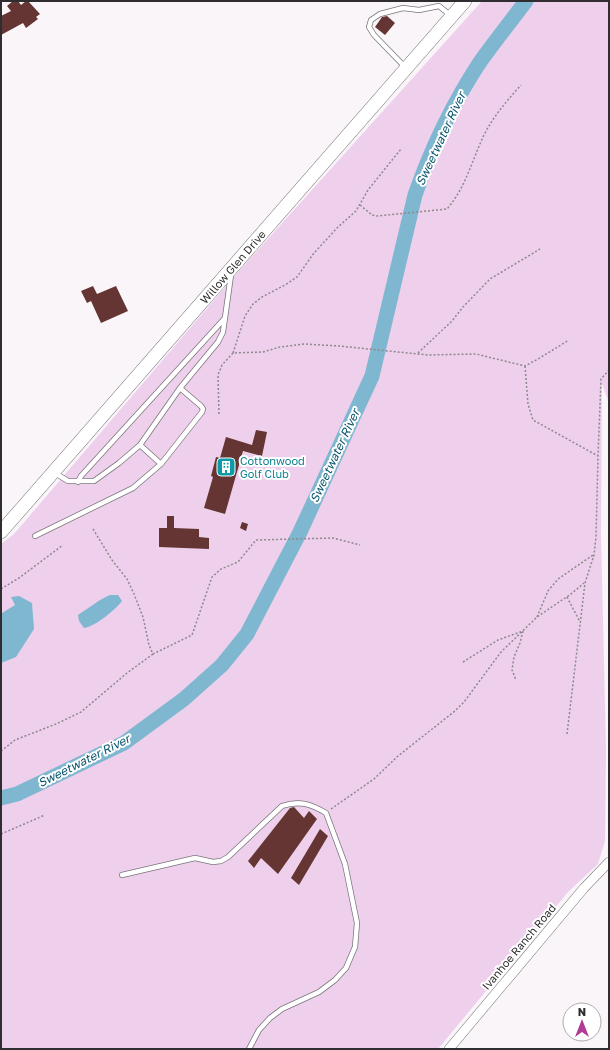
<svg xmlns="http://www.w3.org/2000/svg" width="610" height="1050" viewBox="0 0 610 1050" font-family="'Golos Text',sans-serif">
<rect width="100%" height="100%" fill="#f9f5f9"/>
<!-- green -->
<path fill="#eed0ec" d="M 482,1 L 609,1 L 609,403 L 602,384 L 601,534 L 606,750 L 605,841 L 598,864 L 568,892 L 438,1049 L 1,1049 L 1,544 L 14,534 L 238,272 Z"/>
<!-- water -->
<path fill="#7fb7d0" d="M 110,595 L 118,595 L 122,601 C 115,610 96,626 84,628 L 79,621 L 78,615 L 100,600 Z
M 19,596 L 32,603 L 34,629 L 16,657 L 1,663 L 1,612 L 2,613 L 15,605 L 11,597 Z"/>
<g fill="none" stroke-linecap="round" stroke-linejoin="round">
<!-- river -->
<path stroke="#7fb7d0" stroke-width="15" d="M 1,798 L 17,794 L 124,743 L 184,699 L 222,665 L 247,634 L 300,532 L 372,376 L 415,195 C 431,149 453,103 480,62 C 495,41 511,21 526,1"/>
</g>
<!-- building -->
<path fill="#643532" d="M 13,1 L 18,1 L 21,5 L 26,1 L 28,1 L 40,14 L 36,17 L 38,19 L 26,28 L 23,23 L 1,35 L 1,16 L 11,11 L 7,6 Z
M 387,16 L 395,23 L 385,35 L 375,27 L 382,17 Z
M 93,286 L 97,294 L 116,286 L 128,311 L 101,323 L 91,301 L 87,303 L 81,291 Z
M 256,430 L 267,432 L 262,456 L 243,451 L 225,514 L 204,508 L 213,477 L 211,476 L 216,457 L 220,458 L 226,437 L 252,445 Z
M 167,516 L 174,516 L 174,528 L 199,529 L 199,537 L 209,538 L 209,549 L 159,547 L 159,528 L 167,528 Z
M 242,522 L 248,524 L 246,531 L 240,528 Z
M 294,807 L 304,818 L 309,811 L 317,819 L 278,874 L 261,858 L 254,868 L 248,861 L 290,808 Z
M 320,829 L 328,836 L 299,885 L 291,878 Z"/>
<g fill="none" stroke-linecap="round" stroke-linejoin="round">
<!-- service casing -->
<g stroke="#797679" stroke-width="6">
<path id="service" d="M 405,67 L 374,35 L 369,27 L 371,20 L 380,14 L 403,8 L 419,10 L 439,6 L 450,15
M 140,445 L 180,388 L 218,342 L 223,332 L 231,275
M 161,464 L 202,412 L 203,409 L 201,406 L 180,388
M 78,482 L 81,476 L 225,318
M 35,536 L 133,488 L 161,464 L 140,445 L 119,463 L 94,481 L 68,481 L 55,473
M 122,875 L 195,858 L 213,862 L 221,861 L 228,857 L 282,806 C 299,800 311,804 326,813 L 345,864 L 357,923 L 355,947 L 346,968 L 335,980 L 319,992 L 282,1009 L 270,1018 L 259,1030 L 249,1049"/>
</g>
<!-- minor casing -->
<g stroke="#797679" stroke-width="10">
<path id="minor" d="M 449,1049 L 584,888 L 609,862"/>
</g>
<!-- secondary casing -->
<g stroke="#797679" stroke-width="14">
<path id="secondary" d="M 1,532 L 465,1"/>
</g>
<!-- path -->
<path stroke="#8c898c" stroke-width="1.5" stroke-dasharray="2 2" stroke-linecap="butt" d="M 360,205 L 372,215 L 377,216 L 447,209 C 466,187 472,160 484,135 C 494,115 507,101 521,85
M 233,353 L 245,316 L 253,304 L 262,297 L 285,285 L 297,277 L 314,253 L 338,227 L 356,211 L 368,190 L 401,149
M 418,353 L 452,321 L 463,307 L 490,279 L 540,249
M 525,366 L 528,404 L 533,420 L 598,456
M 219,414 L 218,375 L 222,365 L 233,353 L 263,352 L 280,347 L 304,344 L 339,346 L 428,355 L 476,354 L 525,366 L 538,359 L 569,340
M 93,529 L 112,560 L 127,579 L 134,594 L 143,617 L 149,645 L 153,654 L 192,635 L 212,577 L 221,569 L 238,562 L 256,540 L 333,538 L 360,545
M 1,589 L 19,578 L 63,545
M 567,597 L 580,622
M 537,617 L 548,591 L 558,579 L 593,555
M 463,662 L 498,640 L 523,631 L 520,643 L 514,657 L 512,670 L 516,680
M 567,734 L 585,583 L 594,555 L 596,537 L 598,456 L 601,379 L 609,370
M 1,751 L 15,740 L 56,724 L 81,712 L 127,673 L 153,654
M 331,809 L 374,779 L 398,756 L 455,711 L 464,702 L 501,652 L 537,617 L 571,594 L 584,583
M 1,834 L 45,815
M 1,897 L 2,897"/>
<!-- service -->
<use href="#service" stroke="#fff" stroke-width="4.5"/>
<!-- minor -->
<use href="#minor" stroke="#fff" stroke-width="9"/>
<!-- secondary -->
<use href="#secondary" stroke="#fff" stroke-width="13"/>
</g>
<!-- icons -->
<defs>
<g id="building-square" transform="scale(1)"><rect x="-9" y="-9" width="18" height="18" rx="4" fill="#0f9aa8" stroke="#fff"/><path d="M-4-6H4V6H1V3H-1V6H-4ZM-2.5-4.3h1.7v1.8h-1.7ZM.8-4.3h1.7v1.8H.8ZM-2.5-1h1.7V.8h-1.7ZM.8-1h1.7V.8H.8Z" fill="#fff"/></g>
</defs>
<g fill-rule="evenodd">
<use href="#building-square" x="226" y="467"/>
</g>
<g text-anchor="middle" stroke-width="4" stroke-linejoin="round" paint-order="stroke">
<!-- street labels -->
<g font-size="11" fill="#2f2d2f" stroke="#fff">
<text transform="translate(233 267) rotate(-49)" y="4">Willow Glen Drive</text>
<text transform="translate(519 947) rotate(-50)" y="4">Ivanhoe Ranch Road</text>
</g>
<!-- culture labels -->
<g font-size="11" fill="#0d838f" stroke="#fff" text-anchor="start">
<text x="240" y="465">Cottonwood<tspan x="240" dy="13">Golf Club</tspan></text>
</g>
<!-- water labels -->
<g font-size="12" font-style="italic" fill="#09556f" stroke="#fff">
<text transform="translate(441 139) rotate(-65)" y="4">Sweetwater River</text>
<text transform="translate(335 456) rotate(-65)" y="4">Sweetwater River</text>
<text transform="translate(84 761) rotate(-27)" y="4">Sweetwater River</text>
</g>
</g>
<!-- border -->
<rect width="610" height="1050" fill="none" stroke="#2f2d2f" stroke-width="4"/>
<!-- north arrow -->
<g transform="translate(582 1022)"><circle r="19" fill="#ffffff" stroke="#acabac"/>
<path d="M0-3L7 15L0 10L-7 15Z" fill="#b03c95"/>
<text y="-6" font-size="11" font-weight="bold" text-anchor="middle" fill="#2f2d2f">N</text>
</g>
</svg>
